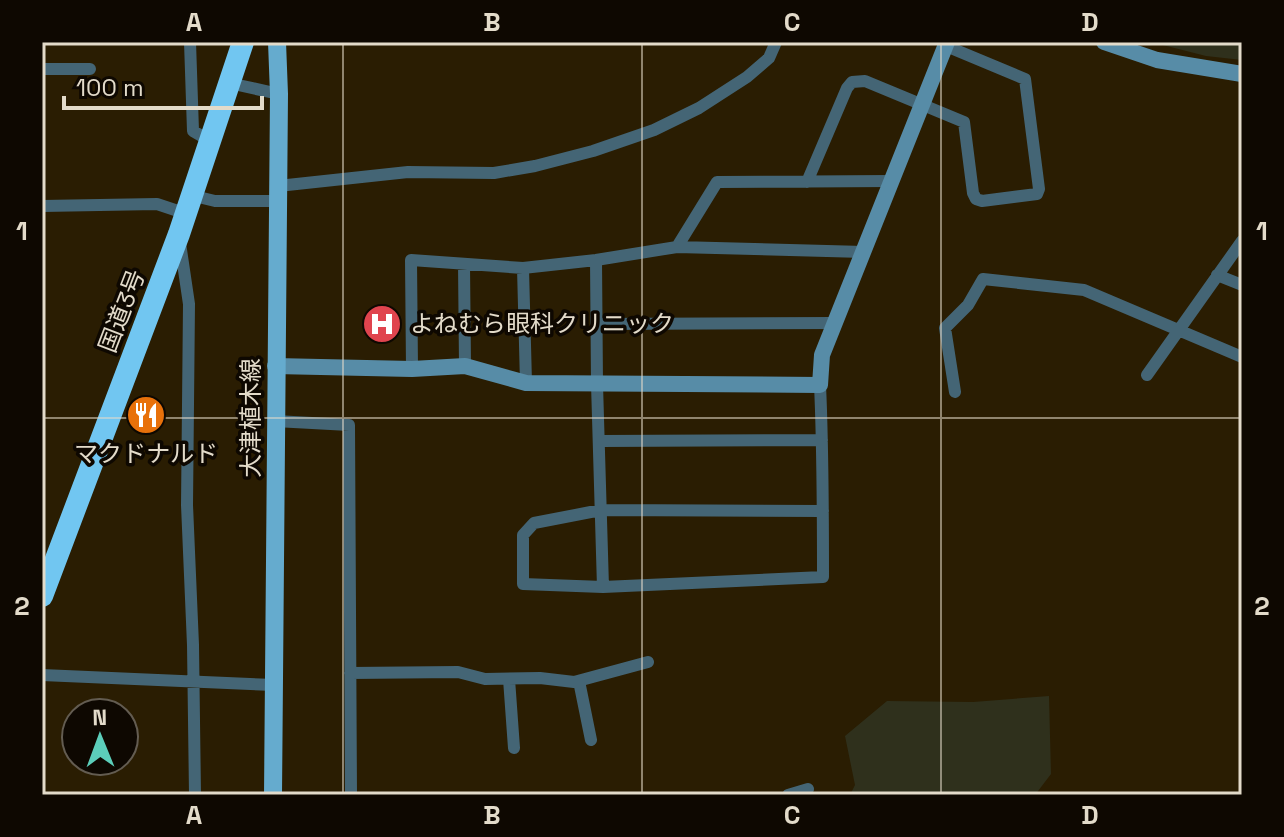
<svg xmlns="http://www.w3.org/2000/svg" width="1284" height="837" viewBox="0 0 1284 837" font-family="'Space Grotesk','Noto Sans JP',sans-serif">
<rect width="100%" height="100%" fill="#2a1d02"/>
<!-- green -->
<path fill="#2f301c" d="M 1151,42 L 1242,42 L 1242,60 L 1206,56 Z
M 1049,696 L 1051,774 L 1035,795 L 850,795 L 855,785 L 845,736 L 887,701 L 973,702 Z"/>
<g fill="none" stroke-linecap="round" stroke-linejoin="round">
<!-- street -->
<path stroke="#446575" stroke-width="12" d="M 190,42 L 193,131 L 212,142
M 42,69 L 90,69
M 229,83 L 279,94
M 807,182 L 847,88 L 852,82 L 865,81 L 964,122 L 973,193 L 976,199 L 982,201 L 1037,194 L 1039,189 L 1025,79 L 946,46
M 278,186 L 408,172 L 494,173 L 535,166 L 593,151 L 654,130 L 699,108 L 747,77 L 769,58 L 776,42
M 190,195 L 215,201 L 277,201
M 42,206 L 157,204 L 184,213
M 180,243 L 189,304 L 187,505 L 193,645 L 195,795
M 864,252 L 677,247 L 717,182 L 892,181
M 596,260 L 597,384 L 603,587
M 464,264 L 465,366
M 523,268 L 526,383
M 1217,275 L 1242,285
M 597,324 L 835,323
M 412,369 L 411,260 L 523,268 L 596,260 L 677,247
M 1147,375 L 1242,241
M 820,385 C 823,449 823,513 823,577 L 603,587 L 523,584 L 523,535 L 534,523 L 601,510 L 823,511
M 955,392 L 945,328 L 968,305 L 983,279 L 1084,290 L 1242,357
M 275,421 L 349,425 L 351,795
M 600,441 L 822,440
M 350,673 L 458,672 L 485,679 L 540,678 L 574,682 L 648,662
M 42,675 L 274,685
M 509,679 L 514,748
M 579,681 L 591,740
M 788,795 L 808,789"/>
<!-- secondary -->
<path stroke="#578ca7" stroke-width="16" d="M 1104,42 L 1157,60 L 1242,74
M 275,366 L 412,369 L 465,366 L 526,383 L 820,385 L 822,355 L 947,42"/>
<!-- primary -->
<path stroke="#65abce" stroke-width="18" d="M 273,795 L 279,94 L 277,42"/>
<!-- highway -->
<path stroke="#71c6f1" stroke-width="22" d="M 42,596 L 179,234 L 243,42"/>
</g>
<!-- grid -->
<path fill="none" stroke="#e3dbca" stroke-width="2" stroke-opacity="0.55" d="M 343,42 L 343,795M 642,42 L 642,795M 941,42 L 941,795M 42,418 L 1242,418"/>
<!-- icons -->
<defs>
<g id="hospital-disc" transform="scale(2)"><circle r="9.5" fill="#e0444e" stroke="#0e0801"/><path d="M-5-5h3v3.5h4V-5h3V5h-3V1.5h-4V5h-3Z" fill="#fff"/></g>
<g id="restaurant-disc" transform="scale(2)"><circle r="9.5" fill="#e8710a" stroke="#0e0801"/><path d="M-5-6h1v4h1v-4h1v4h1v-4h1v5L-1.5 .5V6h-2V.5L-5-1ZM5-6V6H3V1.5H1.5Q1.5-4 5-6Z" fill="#fff"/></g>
</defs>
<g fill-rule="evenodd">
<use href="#hospital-disc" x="382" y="324"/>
<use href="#restaurant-disc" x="146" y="415"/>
</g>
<g text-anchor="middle" stroke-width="7" stroke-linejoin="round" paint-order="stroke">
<!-- street labels -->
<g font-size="24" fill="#e3dbca" stroke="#0e0801">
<text transform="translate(122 311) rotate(-69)" y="8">国道3号</text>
<text transform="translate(251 418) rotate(-90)" y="8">大津植木線</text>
</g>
<!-- poi labels -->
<g font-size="24" fill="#e3dbca" stroke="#0e0801" text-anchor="start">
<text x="410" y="332">よねむら眼科クリニック</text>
<text x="146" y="462" text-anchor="middle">マクドナルド</text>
</g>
</g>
<!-- border -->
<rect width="1284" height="837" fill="none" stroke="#0e0801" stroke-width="88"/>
<!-- north arrow -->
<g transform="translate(100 737) rotate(359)"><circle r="38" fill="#0e0801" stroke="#635c51" stroke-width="2"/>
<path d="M0-6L14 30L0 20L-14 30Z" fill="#5cceba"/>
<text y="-12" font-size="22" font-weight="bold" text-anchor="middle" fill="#e3dbca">N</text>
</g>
<!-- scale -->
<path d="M64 96v12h198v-12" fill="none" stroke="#e3dbca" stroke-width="4"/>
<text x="76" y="96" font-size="24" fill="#e3dbca" stroke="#0e0801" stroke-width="6" paint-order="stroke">100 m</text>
<rect x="44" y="44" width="1196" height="749" fill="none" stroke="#e3dbca" stroke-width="3"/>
<g font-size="26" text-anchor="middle" font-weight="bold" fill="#e3dbca">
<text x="194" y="31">A</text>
<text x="492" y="31">B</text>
<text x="792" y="31">C</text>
<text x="1090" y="31">D</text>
<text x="22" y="240">1</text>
<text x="1262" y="240">1</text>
<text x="22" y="615">2</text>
<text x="1262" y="615">2</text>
<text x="194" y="824">A</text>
<text x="492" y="824">B</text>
<text x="792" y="824">C</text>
<text x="1090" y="824">D</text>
</g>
</svg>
